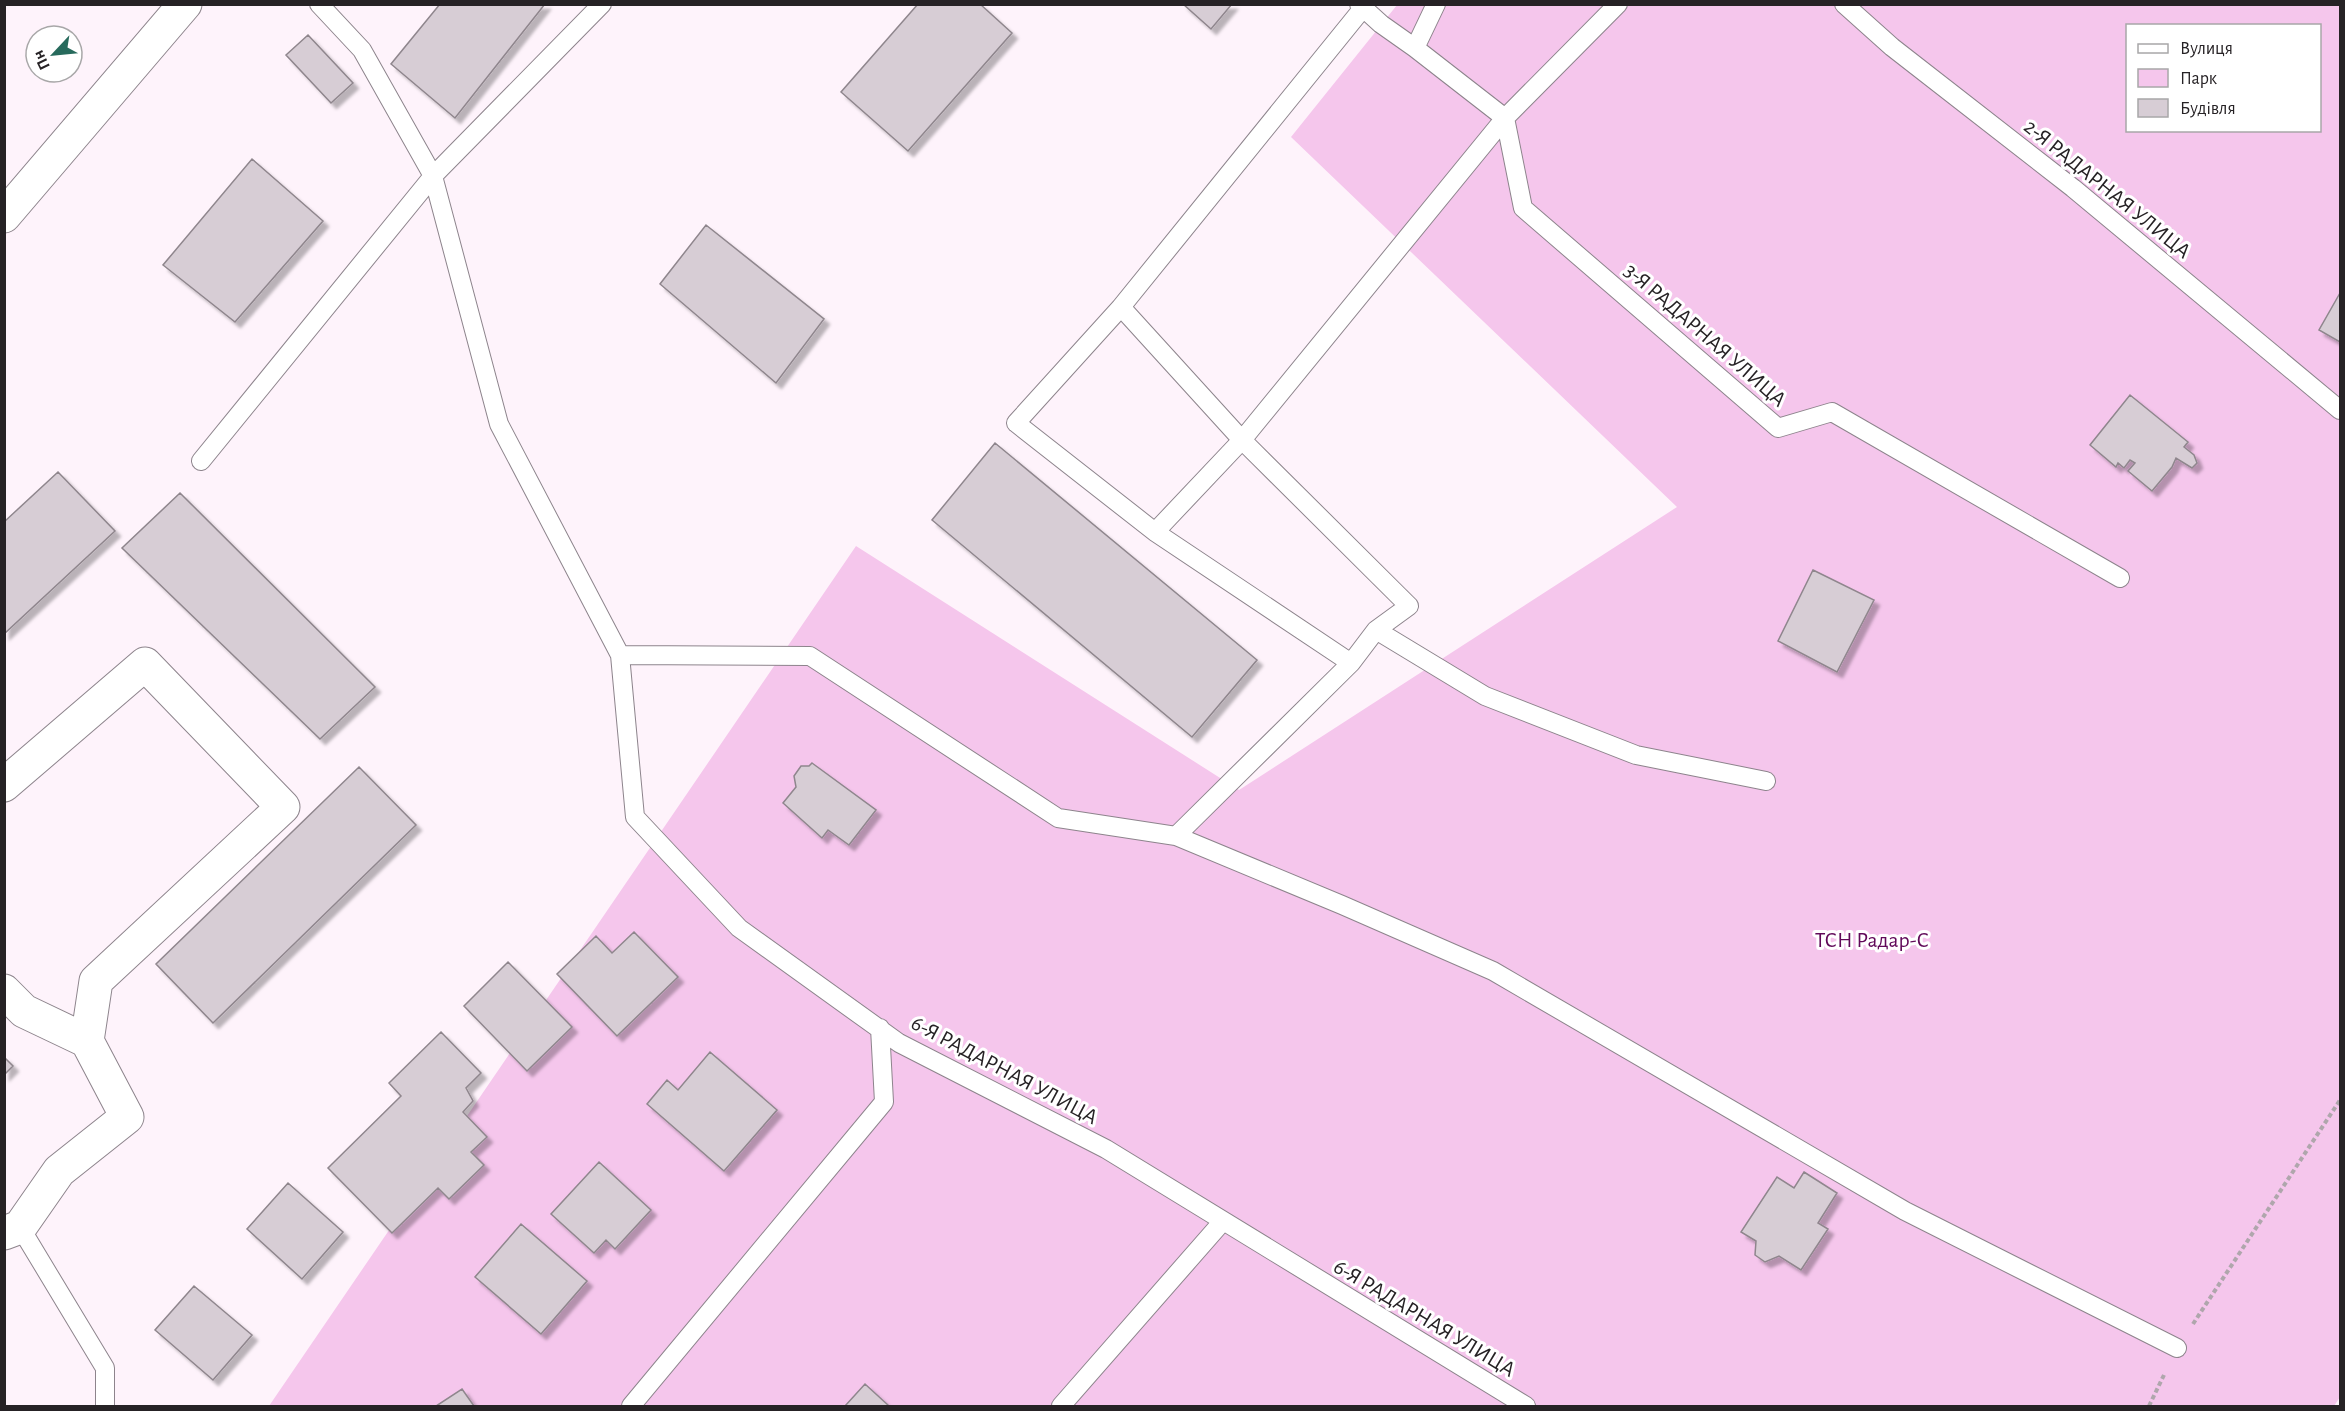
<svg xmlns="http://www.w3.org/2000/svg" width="2345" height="1411" viewBox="0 0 2345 1411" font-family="'Alegreya Sans',sans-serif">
<defs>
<filter id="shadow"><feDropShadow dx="5.5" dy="5.5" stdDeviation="1.5" flood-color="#0004"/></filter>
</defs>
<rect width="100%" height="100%" fill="#fef3fb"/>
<!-- green -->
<path fill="#f5c6ec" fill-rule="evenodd" d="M 1397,5 L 2340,5 L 2340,1397 L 2334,1406 L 269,1406 L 856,546 L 1239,790 L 1677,507 L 1291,137 ZM 2128,26 L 2320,26 L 2320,130 L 2128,130 Z"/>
<!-- building -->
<path fill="#d7cdd5" stroke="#8f868d" stroke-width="1.5" filter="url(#shadow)" d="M 440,4 L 545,4 L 455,118 L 391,64 Z
M 918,4 L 980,4 L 1012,33 L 908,151 L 841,92 Z
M 1183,4 L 1232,4 L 1211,29 Z
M 308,35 L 353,83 L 331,103 L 286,55 Z
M 252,159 L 323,221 L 235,322 L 163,265 Z
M 706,225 L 824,319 L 776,383 L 660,284 Z
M 2340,293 L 2340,342 L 2319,330 Z
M 2130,395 L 2188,442 L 2184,447 L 2194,455 L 2197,463 L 2192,468 L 2176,458 L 2172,467 L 2152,491 L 2128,471 L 2135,463 L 2130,460 L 2124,468 L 2118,463 L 2116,467 L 2090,445 Z
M 995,443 L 1257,660 L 1192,737 L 932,520 Z
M 58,472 L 115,531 L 4,634 L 4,522 Z
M 180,493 L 375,687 L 320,739 L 122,548 Z
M 1813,570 L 1874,600 L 1837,672 L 1778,641 Z
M 812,763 L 876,810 L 849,845 L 828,830 L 822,838 L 783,803 L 796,787 L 794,776 L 801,766 L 809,766 Z
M 359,767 L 416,825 L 213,1023 L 156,964 Z
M 634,932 L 678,977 L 617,1036 L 557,974 L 596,936 L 612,953 Z
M 508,962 L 572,1027 L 527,1071 L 464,1006 Z
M 441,1032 L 481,1073 L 466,1088 L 473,1101 L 463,1112 L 487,1137 L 471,1152 L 484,1165 L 449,1199 L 438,1188 L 392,1233 L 328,1168 L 401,1096 L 389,1083 Z
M 710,1052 L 777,1110 L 724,1171 L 647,1104 L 667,1080 L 678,1090 Z
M 4,1057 L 13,1066 L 4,1075 Z
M 599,1162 L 651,1210 L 615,1249 L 606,1240 L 594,1253 L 551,1214 Z
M 1804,1172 L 1837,1193 L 1818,1223 L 1828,1229 L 1801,1270 L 1779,1256 L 1765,1262 L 1755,1255 L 1756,1241 L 1741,1232 L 1777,1177 L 1794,1188 Z
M 288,1183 L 343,1232 L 302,1279 L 247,1229 Z
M 521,1224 L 587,1281 L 541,1334 L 475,1277 Z
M 194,1286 L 252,1335 L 213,1380 L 155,1330 Z
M 865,1384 L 889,1406 L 845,1406 Z
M 462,1389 L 474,1406 L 436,1406 Z"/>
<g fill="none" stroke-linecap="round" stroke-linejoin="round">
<!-- lane casing -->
<g stroke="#8d848c" stroke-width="20">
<path id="lane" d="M 319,4 L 362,50 L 433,176 L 499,424 L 620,655 L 635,817 L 739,928 L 899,1043 L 1106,1149 L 1526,1406
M 1359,4 L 1381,24 L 1415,48 L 1505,118 L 1523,208 L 1778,428 L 1832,412 L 2120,578
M 1844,4 L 1892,47 L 2073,188 L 2340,410
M 1415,48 L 1436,4
M 1121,307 L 1016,423 L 1155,532 L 1351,663
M 201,461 L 433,176 L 602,4
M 1155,532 L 1242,440 L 1505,118 L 1618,4
M 1376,630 L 1485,696 L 1636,755 L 1766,781
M 620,655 L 810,656 L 1058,818 L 1176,836 L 1342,905 L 1493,971 L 1905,1211 L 2177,1348
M 1176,836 L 1351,663 L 1376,630 L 1409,606 L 1242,440 L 1121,307 L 1363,8
M 20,1227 L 105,1368 L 105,1406
M 631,1406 L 884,1102 L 880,1028
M 1061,1406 L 1223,1221"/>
</g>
<!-- street casing -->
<g stroke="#8d848c" stroke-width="35">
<path id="street" d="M 4,785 L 145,664 L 283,807 L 96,981 L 87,1041 L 127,1117 L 59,1171 L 20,1227 L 4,1233
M 4,991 L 24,1011 L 87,1041"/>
</g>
<!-- secondary casing -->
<g stroke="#8d848c" stroke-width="35">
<path id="secondary" d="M 4,216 L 185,4"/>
</g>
<!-- path -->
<path stroke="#afa6ac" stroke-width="4" stroke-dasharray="4.5 3" stroke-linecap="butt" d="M 2193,1324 L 2340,1100
M 2149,1406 L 2164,1375"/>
<!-- lane -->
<use href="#lane" stroke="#fff" stroke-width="18"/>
<!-- street -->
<use href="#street" stroke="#fff" stroke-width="33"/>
<!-- secondary -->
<use href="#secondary" stroke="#fff" stroke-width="33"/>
</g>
<g text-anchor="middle" stroke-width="6" stroke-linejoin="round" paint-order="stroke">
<!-- street labels -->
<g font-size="22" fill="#262225" stroke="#fff">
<text transform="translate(2108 188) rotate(39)" y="8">2-Я РАДАРНАЯ УЛИЦА</text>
<text transform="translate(1706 334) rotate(41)" y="8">3-Я РАДАРНАЯ УЛИЦА</text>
<text transform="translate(1005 1069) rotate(28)" y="8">6-Я РАДАРНАЯ УЛИЦА</text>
<text transform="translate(1425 1317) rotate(31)" y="8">6-Я РАДАРНАЯ УЛИЦА</text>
</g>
<!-- park labels -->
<g font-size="22" fill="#610959" stroke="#fff">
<text x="1872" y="947">ТСН Радар-С</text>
</g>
</g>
<!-- border -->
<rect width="2345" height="1411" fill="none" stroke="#262225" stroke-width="12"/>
<!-- legend -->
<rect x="2126" y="24" width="195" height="108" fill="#ffffff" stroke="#a8a7a8" stroke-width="1.5"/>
<rect x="2138" y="44" width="30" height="9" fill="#ffffff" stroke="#a8a7a8" stroke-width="1.5"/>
<text x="2180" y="54" font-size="18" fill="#262225">Вулиця</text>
<rect x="2138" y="69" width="30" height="18" fill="#f5c6ec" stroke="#a8a7a8" stroke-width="1.5"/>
<text x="2180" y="84" font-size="18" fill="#262225">Парк</text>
<rect x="2138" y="99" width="30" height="18" fill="#d7cdd5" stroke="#a8a7a8" stroke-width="1.5"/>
<text x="2180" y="114" font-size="18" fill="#262225">Будівля</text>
<!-- north arrow -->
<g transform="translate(54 54) rotate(244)"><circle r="28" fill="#ffffff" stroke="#a8a7a8" stroke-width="1.5"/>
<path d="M0-4.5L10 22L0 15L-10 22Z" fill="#276a5c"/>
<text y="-9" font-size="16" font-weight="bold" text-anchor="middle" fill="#262225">Пн</text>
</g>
</svg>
